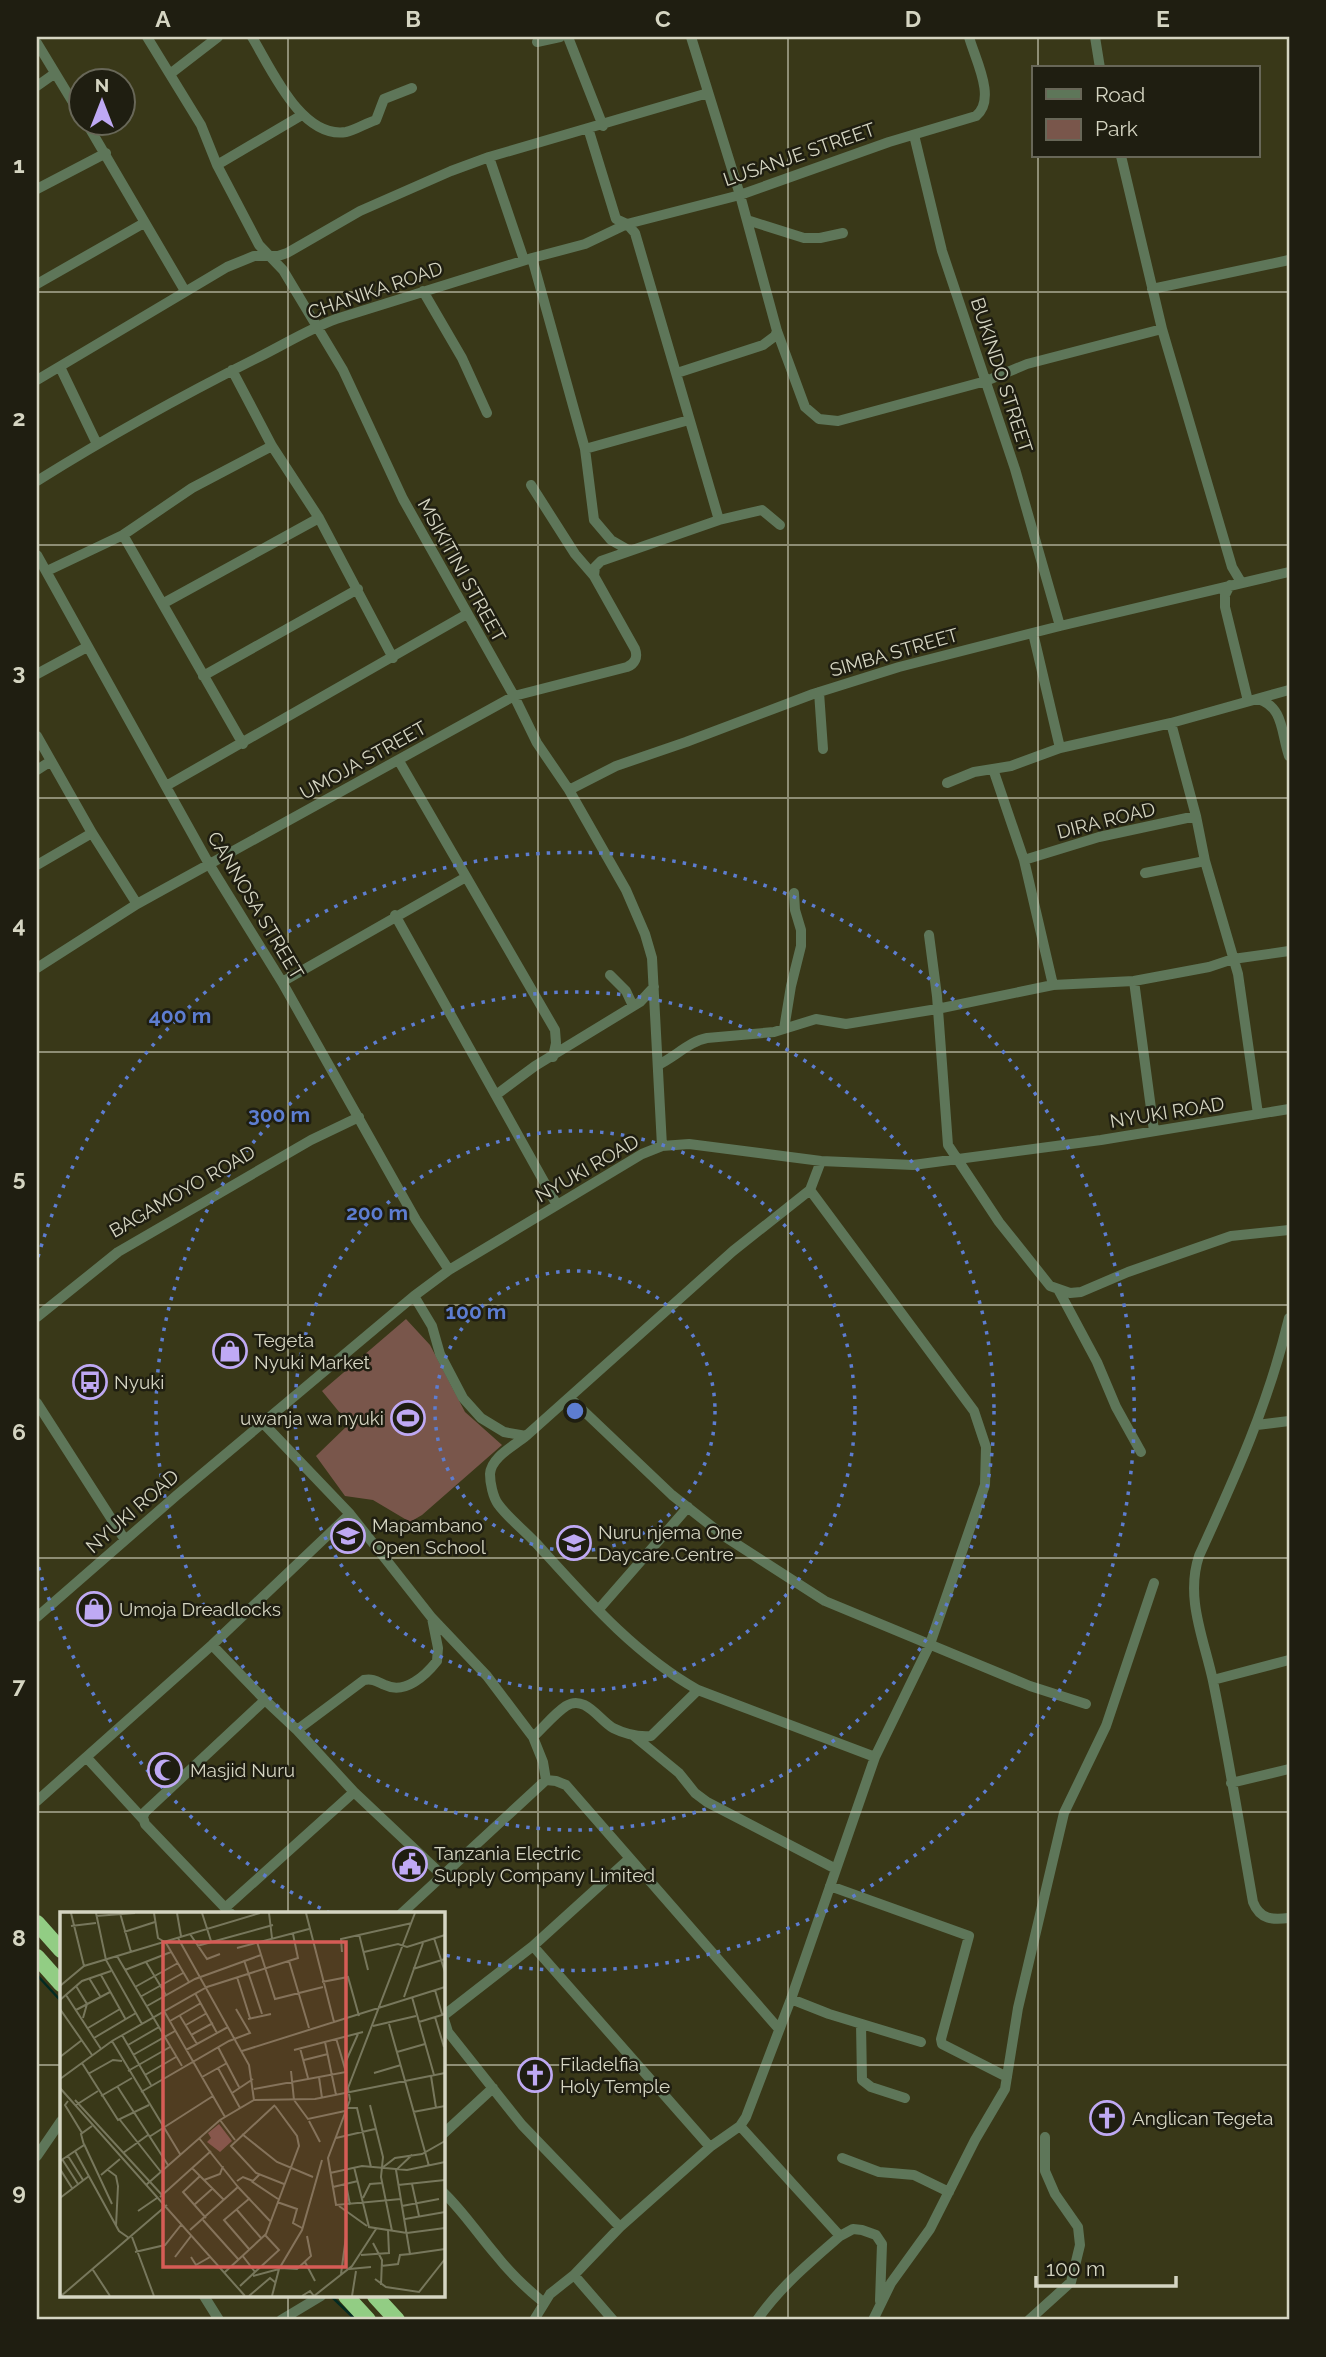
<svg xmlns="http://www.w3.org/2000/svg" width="1326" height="2357" viewBox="0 0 1326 2357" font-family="Raleway,sans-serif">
<rect width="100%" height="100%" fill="#393818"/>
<!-- green -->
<path fill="#79564b" d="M 406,1319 L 430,1345 L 465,1412 L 502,1445 L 422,1515 L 410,1522 L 373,1500 L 345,1496 L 316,1456 L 349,1424 L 322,1391 Z"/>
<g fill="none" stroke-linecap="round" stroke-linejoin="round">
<!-- stream -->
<path stroke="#032a21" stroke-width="2.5" d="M 37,1975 L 61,2001
M 332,2297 L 356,2320"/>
<!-- minor -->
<path stroke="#5e7659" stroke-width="10" d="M 147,37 L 201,125 L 217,165 L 259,245 L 283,270 L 343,370 L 403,499 L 514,696 L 537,743 L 569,790 L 626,890 L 645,934 L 652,958 L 662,1146
M 252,37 C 271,68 301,139 346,132 C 356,130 366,123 376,120 L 384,99 L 412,88
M 568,37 L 603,126
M 691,37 L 740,195 L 777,331 L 805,407 L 819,419 L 838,421 L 986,381 L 1027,364 L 1162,329
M 1095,37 L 1100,68
M 537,42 L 560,37
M 37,43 L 80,114
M 170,74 L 218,37
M 37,86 L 54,74
M 86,122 L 185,291
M 588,128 L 616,219 L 627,224 L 635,233 L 719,520
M 914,135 L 942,251 L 1015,469 L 1060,626
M 1121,156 L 1162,329 L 1232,567 L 1241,582
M 489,157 L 524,260
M 217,165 L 302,115
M 37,189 L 106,153
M 747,220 L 804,238 L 820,238 L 843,233
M 532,258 L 585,449 L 594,520 L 611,540 L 630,551
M 37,284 L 144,223
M 1152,289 L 1289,260
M 423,291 L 462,358 L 487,413
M 60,367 L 97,444
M 232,370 L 272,446 L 319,518 L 393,658
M 677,373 L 763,345 L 775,336 L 777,331
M 37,380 L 227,267 L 254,256 L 278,256 L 287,253 L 360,211 L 451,171 L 489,157 L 708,93
M 585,449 L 689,420
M 37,481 C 109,436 183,395 259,357 C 285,344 309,329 336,319 L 532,258 L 585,244 L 627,224 L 740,195 L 889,142 L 976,116 C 997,99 975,59 969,37
M 123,535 L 243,744
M 37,555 L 209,864 L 282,982 L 416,1220 L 449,1270
M 47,571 L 123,535 L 192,488 L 272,446
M 594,576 L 595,567 L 601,561 L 719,520 L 762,510 L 780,525
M 1230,585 L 1225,595 L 1225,607 L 1248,701
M 164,603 L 319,518
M 1033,633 L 1060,748
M 37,674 L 87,647
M 203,676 L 358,589
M 819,692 L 823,749
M 1258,699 C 1284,707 1281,733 1289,756
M 1171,723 L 1196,816 L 1205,861 L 1238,974 L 1258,1114
M 37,736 L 92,833 L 137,904
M 399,761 L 555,1030 L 556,1043 L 553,1057
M 993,769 L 1024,860 L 1053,985
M 37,770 L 51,761
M 947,783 L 974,772 L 1011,766 L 1060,748 L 1171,723 L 1289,690
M 166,786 L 467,614
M 569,790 L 616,766 L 686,742 L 813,694 L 899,667 L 1060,626 L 1289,572
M 1024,860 L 1099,837 L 1196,816
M 37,865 L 92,833
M 1145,873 L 1205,861
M 395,915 L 557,1205
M 929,935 L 937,996 L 948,1145 L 999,1222 L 1050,1286 L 1070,1293 L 1081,1292 L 1128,1272 L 1231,1236 L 1289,1230
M 37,968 L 137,904 L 514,696 L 627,667 C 635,664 638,657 635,649 L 594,576 L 575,554 L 531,485
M 610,975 L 626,991 L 633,1006
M 1134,981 L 1154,1131
M 282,982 L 466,877
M 784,1029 L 791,986 L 801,946 L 801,930 L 795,910 L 794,893
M 658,1065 C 675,1057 690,1041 707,1038 L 774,1032 L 816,1019 L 846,1024 L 937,1009 L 1053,985 L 1134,981 L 1209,967 L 1233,959 L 1289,951
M 496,1095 L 535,1066 L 640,1002 L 654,987
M 821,1161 L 810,1190 L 733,1251 L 526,1436 C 514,1446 491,1457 490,1474 C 490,1483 493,1497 498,1504 C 508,1518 524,1530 536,1543 C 585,1597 634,1654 698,1690 L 875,1757
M 1059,1291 L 1097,1362 L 1116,1407 L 1141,1452
M 414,1296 L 432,1326 L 440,1354 L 463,1398 L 481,1418 L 504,1432 L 526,1436
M 37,1317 L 118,1252 L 311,1140 L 359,1117
M 1289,1318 C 1268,1405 1236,1475 1199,1556 C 1185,1598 1204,1639 1213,1681 C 1228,1754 1240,1828 1253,1902 C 1260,1920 1273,1920 1289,1918
M 570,1398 L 672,1495 L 724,1536 L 825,1601 L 1030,1686 L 1086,1704
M 37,1403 L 125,1540
M 263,1423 L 350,1514 L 432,1618 L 487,1676 L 533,1737 L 543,1762 L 546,1780
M 1257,1425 L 1289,1421
M 599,1609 L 688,1507
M 37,1617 L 177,1495 L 414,1296 L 449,1270 L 642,1154 L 662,1146 L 689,1144 L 821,1161 L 913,1165 L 1101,1140 L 1289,1109
M 212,1645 L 265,1700 L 297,1730 L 354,1792 L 443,1876
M 1213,1680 L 1289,1660
M 297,1730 L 364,1680 C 373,1678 378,1682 385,1685 C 405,1695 426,1675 437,1661 L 438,1648 L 432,1618
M 634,1736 L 679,1773 L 695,1793 L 707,1802 L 836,1869
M 533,1737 C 543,1728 554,1714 566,1706 C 585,1694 599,1720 613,1728 C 625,1734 638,1737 651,1736 L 698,1690
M 87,1758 L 143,1819
M 1231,1783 L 1289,1769
M 37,1801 L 212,1645 L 350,1514
M 830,1886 L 969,1936 L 941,2039 L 942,2044 L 1007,2077
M 225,1908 L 354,1792
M 231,1914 L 145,1824 L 143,1817 L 145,1812 L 265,1700
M 401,1914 L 546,1780 L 556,1781 L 566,1785 L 778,2028
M 533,1946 L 710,2147
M 791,1999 L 829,2014 L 921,2042
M 443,2016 L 448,2032 L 522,2125 L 620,2227
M 443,2016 L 533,1946 L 629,1859
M 861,2024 L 862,2080 L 871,2087 L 905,2098
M 740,2126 L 840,2236 C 810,2262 780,2287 757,2320
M 443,2134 L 493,2088
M 37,2156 L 61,2121
M 842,2158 L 879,2172 L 914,2175 L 949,2192
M 443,2192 C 463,2211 478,2234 496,2255 C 510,2273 526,2288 543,2302
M 840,2236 L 853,2229 L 862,2230 L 876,2235 L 882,2244 L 880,2301
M 574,2275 L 613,2320
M 204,2296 L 219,2320
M 281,2320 L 321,2296
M 534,2320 L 550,2294 L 574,2275 L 620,2227 L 710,2147 L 740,2126 L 746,2117 L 791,1999 L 875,1757 L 930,1644 L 985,1485 L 986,1447 L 974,1411 L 810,1190
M 873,2320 L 891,2283 L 930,2229 L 975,2140 L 1005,2089 L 1018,2008 L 1064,1813 L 1106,1726 L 1154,1583
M 1029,2320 L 1071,2282 L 1080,2245 L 1078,2227 L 1055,2194 L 1045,2171 L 1045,2137"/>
<!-- highway -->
<path stroke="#92cd84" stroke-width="16" d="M 37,1923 L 61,1950
M 37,1957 L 61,1984
M 346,2296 L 368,2320
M 375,2296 L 397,2320"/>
</g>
<!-- grid -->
<path fill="none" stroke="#d5d5c2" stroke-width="2" stroke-opacity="0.55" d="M 288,37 L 288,1914M 538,37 L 538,2320M 788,37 L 788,2320M 1038,37 L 1038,68M 1038,156 L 1038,2320M 37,292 L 1289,292M 37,545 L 1289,545M 37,798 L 1289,798M 37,1052 L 1289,1052M 37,1305 L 1289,1305M 37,1558 L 1289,1558M 37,1812 L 1289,1812M 37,2065 L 61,2065M 443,2065 L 1289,2065M 288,2296 L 288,2320"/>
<!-- distance rings -->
<g fill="none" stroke="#5d7dd0" stroke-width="3.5" stroke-dasharray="3.5 7">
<circle cx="575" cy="1411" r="140"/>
<circle cx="575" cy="1411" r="280"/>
<circle cx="575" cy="1411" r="419"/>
<path d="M330 1913A559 559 0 0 1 38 1565M38 1257A559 559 0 1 1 445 1955"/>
</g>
<!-- icons -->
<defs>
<g id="shop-ring" transform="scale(1.75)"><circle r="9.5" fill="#1f1e11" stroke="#bfa9f4" stroke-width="1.5"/><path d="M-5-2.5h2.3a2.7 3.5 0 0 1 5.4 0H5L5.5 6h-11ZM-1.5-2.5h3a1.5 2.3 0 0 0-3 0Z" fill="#bfa9f4"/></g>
<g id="bus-ring" transform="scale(1.75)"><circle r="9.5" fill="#1f1e11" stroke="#bfa9f4" stroke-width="1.5"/><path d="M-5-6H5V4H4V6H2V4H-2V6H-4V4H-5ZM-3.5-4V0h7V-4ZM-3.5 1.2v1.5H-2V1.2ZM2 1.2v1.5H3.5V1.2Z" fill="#bfa9f4"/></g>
<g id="stadium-ring" transform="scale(1.75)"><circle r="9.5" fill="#1f1e11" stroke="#bfa9f4" stroke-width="1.5"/><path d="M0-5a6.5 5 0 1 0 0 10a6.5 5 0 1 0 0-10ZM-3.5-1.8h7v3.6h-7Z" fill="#bfa9f4"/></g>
<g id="school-ring" transform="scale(1.75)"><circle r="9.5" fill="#1f1e11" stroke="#bfa9f4" stroke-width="1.5"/><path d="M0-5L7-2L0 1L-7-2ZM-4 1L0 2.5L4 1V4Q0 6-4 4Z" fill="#bfa9f4"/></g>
<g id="mosque-ring" transform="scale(1.75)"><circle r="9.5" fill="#1f1e11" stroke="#bfa9f4" stroke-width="1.5"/><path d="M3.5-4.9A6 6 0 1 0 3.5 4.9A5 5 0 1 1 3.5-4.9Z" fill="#bfa9f4"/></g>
<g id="civic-ring" transform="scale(1.75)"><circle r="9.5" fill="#1f1e11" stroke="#bfa9f4" stroke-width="1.5"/><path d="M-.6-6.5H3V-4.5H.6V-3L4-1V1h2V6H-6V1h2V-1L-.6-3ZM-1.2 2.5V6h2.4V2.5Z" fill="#bfa9f4"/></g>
<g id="church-ring" transform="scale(1.75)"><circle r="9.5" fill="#1f1e11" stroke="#bfa9f4" stroke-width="1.5"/><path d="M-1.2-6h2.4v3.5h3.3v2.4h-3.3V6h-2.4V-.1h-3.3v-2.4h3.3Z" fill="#bfa9f4"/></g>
</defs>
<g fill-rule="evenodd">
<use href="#shop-ring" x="230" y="1351"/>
<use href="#bus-ring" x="90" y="1382"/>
<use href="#stadium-ring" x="408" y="1418"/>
<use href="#school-ring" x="348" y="1536"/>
<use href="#school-ring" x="574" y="1543"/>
<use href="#shop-ring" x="94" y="1609"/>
<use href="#mosque-ring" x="165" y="1770"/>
<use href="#civic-ring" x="410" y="1864"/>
<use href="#church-ring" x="535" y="2075"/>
<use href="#church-ring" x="1107" y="2118"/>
</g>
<g text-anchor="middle" stroke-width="5" stroke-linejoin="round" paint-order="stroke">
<!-- street labels -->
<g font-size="19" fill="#d5d5c2" stroke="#1f1e11">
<text transform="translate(799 154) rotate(-19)" y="7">LUSANJE STREET</text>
<text transform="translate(375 290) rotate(-19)" y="7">CHANIKA ROAD</text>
<text transform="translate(1002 375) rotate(72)" y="7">BUKINDO STREET</text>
<text transform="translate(462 570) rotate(61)" y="7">MSIKITINI STREET</text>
<text transform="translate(894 652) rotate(-16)" y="7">SIMBA STREET</text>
<text transform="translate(363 760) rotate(-29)" y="7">UMOJA STREET</text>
<text transform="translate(1106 820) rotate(-14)" y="7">DIRA ROAD</text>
<text transform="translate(256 905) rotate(59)" y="7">CANNOSA STREET</text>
<text transform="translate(1167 1112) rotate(-9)" y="7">NYUKI ROAD</text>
<text transform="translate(587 1168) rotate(-30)" y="7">NYUKI ROAD</text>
<text transform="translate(182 1191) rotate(-30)" y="7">BAGAMOYO ROAD</text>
<text transform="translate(132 1511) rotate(-41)" y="7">NYUKI ROAD</text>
</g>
<!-- poi labels -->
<g font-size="19" fill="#d5d5c2" stroke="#1f1e11" text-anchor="start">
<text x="254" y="1347">Tegeta<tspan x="254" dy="22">Nyuki Market</tspan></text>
<text x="114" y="1389">Nyuki</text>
<text x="384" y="1425" text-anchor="end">uwanja wa nyuki</text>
<text x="372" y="1532">Mapambano<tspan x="372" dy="22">Open School</tspan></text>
<text x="598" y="1539">Nuru njema One<tspan x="598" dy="22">Daycare Centre</tspan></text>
<text x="119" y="1616">Umoja Dreadlocks</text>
<text x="190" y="1777">Masjid Nuru</text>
<text x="434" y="1860">Tanzania Electric<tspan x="434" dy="22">Supply Company Limited</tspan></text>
<text x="560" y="2071">Filadelfia<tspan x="560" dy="22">Holy Temple</tspan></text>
<text x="1132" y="2125">Anglican Tegeta</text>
</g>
</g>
<!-- overview -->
<g transform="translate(60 1912)">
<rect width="385" height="385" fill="#393818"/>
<path d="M 159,212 L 172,229 L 160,240 L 147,230 L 151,226 L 148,221 Z" fill="#79564b"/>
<path fill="none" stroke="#77775c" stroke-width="2" d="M 11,1 L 24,54M 36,1 L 46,48 L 82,112M 60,1 L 71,40M 94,1 L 98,26 L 106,31 L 129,70M 117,1 L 121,24M 142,1 L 151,29M 209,1 L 212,26M 246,1 L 274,110M 36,4 L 75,1M 11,14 L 36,11M 64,20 L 95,10M 130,22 L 147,47 L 160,42M 299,22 L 308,58M 118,26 L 189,153 L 194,188M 374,26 L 385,60M 197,30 L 215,87 L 263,75M 137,34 L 213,13M 177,36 L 249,17M 282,40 L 281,27 L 352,11M 304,40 L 338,32 L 347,35 L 385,23M 57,44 L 122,154M 184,48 L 202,102M 229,49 L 249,116M 86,50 L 106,83M 353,57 L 385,47M 65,58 L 111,40M 41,63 L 66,108M 177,65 L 190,106M 29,66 L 40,84M 262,70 L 288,65 L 299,104M 0,74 L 24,54 L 200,1M 16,74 L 27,92 L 23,106M 75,75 L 118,51M 375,78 L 382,102M 135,81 L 157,121M 6,83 L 41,137M 80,85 L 123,61M 344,85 L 363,31M 352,85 L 374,163M 0,88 L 22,69 L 51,59M 87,94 L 135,67 L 201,43M 0,97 L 32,143M 16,98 L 50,80M 104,99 L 165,205M 120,104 L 137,132M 375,105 L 384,135M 188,107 L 211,102M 110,109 L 141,91M 359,110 L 385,102M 329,112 L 369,254M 126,113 L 147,101M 313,114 L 356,104M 28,116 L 60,97M 62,123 L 91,173M 131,123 L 153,111M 34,126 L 76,101M 52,129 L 120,242M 265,130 L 276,183M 68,133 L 99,115M 158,135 L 179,175M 240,136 L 248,166M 126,138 L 168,115M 234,138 L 303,120M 182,139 L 385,75M 337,140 L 365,132M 73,143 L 115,119M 0,145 L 22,128M 244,148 L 268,142M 286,149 L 298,122M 22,151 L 58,208 L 89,193M 158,156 L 180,196M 68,159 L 110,135M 231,159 L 234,188 L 248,207 L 285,199M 314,161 L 341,153M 28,162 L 53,148 L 62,149M 85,163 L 116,145M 371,164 L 376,196M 142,165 L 167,151M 259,165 L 262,186M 0,167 L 52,129 L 147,75 L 238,46 L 233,22M 57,174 L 108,253M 0,176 L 185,384M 194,177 L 286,160 L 276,126M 81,180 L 169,129 L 190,121 L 176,97M 172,181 L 193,167M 41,184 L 72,166M 15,188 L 102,283M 290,188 L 288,176 L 355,1M 290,188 L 268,246 L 276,293 L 341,287M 8,189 L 5,193 L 22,221M 16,193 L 38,179M 215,193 L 171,234 L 196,261 L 224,272M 310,193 L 323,245 L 321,265 L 332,319M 286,196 L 297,196 L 311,255M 353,200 L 385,194M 60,208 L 101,260M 160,208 L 175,228M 249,209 L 260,230M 182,222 L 217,250 L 253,265M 89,225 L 153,184M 139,226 L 178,275M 276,226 L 315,217M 24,232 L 52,292M 15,239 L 59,319 L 69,326M 63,241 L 88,223M 8,244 L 23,268M 2,247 L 18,272M 0,249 L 24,233 L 21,222 L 32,214M 294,255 L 309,315 L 347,321 L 385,316M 132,256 L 164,288M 322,256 L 335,246 L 362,242 L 385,229M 0,257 L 12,276M 48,258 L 56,264 L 58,274 L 56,314M 270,261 L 302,254 L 347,258 L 385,250M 41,263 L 60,247M 140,264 L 123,280 L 146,306M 144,268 L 160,262 L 163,254M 177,269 L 183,265 L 193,269 L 199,263M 191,269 L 218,287M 286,272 L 290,293M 352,272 L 359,304M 86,273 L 160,208 L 194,188 L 255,187 L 385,161M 338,273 L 385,268M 273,275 L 298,269M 100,285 L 151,239M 0,286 L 29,264M 303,286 L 310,272 L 323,271M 217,290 L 237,297 L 233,311 L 242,316M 134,293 L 152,277M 279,294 L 307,314M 342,294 L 379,287M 177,298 L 201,326M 78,299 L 97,286M 345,307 L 385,300M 143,308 L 178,347M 130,318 L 178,275 L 210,309M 72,325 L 94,384M 313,331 L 322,348 L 321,373M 189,337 L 164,308 L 190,286M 75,340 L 105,333 L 121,313M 350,342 L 385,337M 301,343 L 329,341 L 328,318M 115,345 L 131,324M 131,345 L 136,353 L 150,345M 245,350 L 255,369M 321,354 L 338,352 L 340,343 L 350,342 L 336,258 L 352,243M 220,356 L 237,357 L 251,344 L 247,324M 289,357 L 311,355M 33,358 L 50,384M 165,360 L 206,322 L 239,234 L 237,224 L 215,194M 195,360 L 219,338 L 205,323M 281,362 L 286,325M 193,364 L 219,357M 315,367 L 326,375 L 359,380 L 385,347M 180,374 L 195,360 L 182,343M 1,384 L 107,293M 189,384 L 210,366 L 216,371M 212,384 L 219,357 L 242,318 L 262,248M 242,384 L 250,379 L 254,384 L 292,354 L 316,317M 292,384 L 296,359"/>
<path fill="#d65c56" fill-opacity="0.15" stroke="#d65c56" stroke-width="3.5" d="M 103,30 L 286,30 L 286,355 L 103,355 Z"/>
<rect width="385" height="385" fill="none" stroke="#d5d5c2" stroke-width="3.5"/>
</g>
<circle cx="575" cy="1411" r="10" fill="#5d7dd0" stroke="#1f1e11" stroke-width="3.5"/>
<g font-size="21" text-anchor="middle" font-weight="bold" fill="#5d7dd0" stroke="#1f1e11" stroke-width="5" stroke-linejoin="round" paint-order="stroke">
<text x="180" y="1023">400 m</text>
<text x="279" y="1122">300 m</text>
<text x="377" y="1220">200 m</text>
<text x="476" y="1319">100 m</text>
</g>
<!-- border -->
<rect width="1326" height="2357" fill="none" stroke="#1f1e11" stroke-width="77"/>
<!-- legend -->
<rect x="1032" y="66" width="228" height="91" fill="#1f1e11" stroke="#686758" stroke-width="2"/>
<rect x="1046" y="89" width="35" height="10" fill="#5e7659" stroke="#686758" stroke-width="2"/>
<text x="1095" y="102" font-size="21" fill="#d5d5c2">Road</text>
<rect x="1046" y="119" width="35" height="21" fill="#79564b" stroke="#686758" stroke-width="2"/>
<text x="1095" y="136" font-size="21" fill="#d5d5c2">Park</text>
<!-- north arrow -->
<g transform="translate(102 102)"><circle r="33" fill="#1f1e11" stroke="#686758" stroke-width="2"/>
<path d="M0-5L12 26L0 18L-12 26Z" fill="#bfa9f4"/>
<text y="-10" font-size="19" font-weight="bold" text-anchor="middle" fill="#d5d5c2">N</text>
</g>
<!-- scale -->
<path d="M1036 2276v10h140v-10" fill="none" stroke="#d5d5c2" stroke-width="3.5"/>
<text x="1046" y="2276" font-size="21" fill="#d5d5c2" stroke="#1f1e11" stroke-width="5" paint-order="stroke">100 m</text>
<rect x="38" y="38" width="1250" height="2280" fill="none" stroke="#d5d5c2" stroke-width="2.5"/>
<g font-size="23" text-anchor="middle" font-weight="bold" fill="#d5d5c2">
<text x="163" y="27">A</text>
<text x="413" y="27">B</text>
<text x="663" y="27">C</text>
<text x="913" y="27">D</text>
<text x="1163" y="27">E</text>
<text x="19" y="173">1</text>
<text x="19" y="426">2</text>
<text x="19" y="680">3</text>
<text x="19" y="933">4</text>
<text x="19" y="1186">5</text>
<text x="19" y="1440">6</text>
<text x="19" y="1693">7</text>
<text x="19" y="1946">8</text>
<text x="19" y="2200">9</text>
</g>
</svg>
